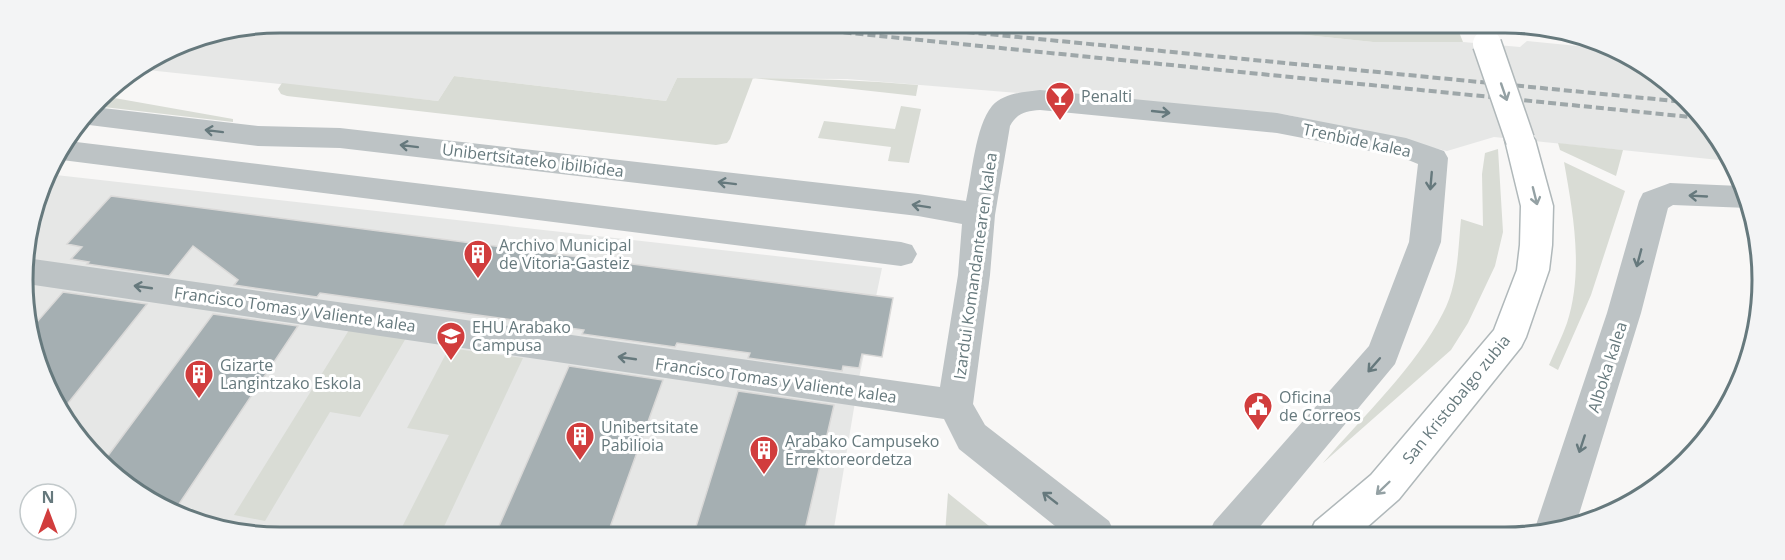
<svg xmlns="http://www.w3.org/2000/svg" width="1785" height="560" viewBox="0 0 1785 560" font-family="'Open Sans',sans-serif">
<rect width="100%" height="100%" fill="#f8f7f6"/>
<!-- built -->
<path fill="#e6e7e6" d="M 280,23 L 1221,26 L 1373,42 L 1463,42 L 1520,47 L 1527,41 L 1608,49 L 1648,66 L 1719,137 L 1729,161 L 1494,137 L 1447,151 L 1288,115 L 847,79 L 677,78 L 666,101 L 454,76 L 438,101 L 138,69 L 182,42 Z
M 47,174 L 882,268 L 859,378 L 833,534 L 229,532 L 137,494 L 66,423 L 31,346 L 25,247 Z"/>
<!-- green -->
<path fill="#d9dcd5" d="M 1221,26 L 1457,27 L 1463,42 L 1373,42 Z
M 454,76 L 666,101 L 677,78 C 758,78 837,78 918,85 L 916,96 L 753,78 L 730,139 L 727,143 L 716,145 L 287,96 L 281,94 L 278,89 L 282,83 L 438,101 Z
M 103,96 L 233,119 L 233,122 L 95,106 Z
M 901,106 L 921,109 L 909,163 L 888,161 L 891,147 L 818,138 L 824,121 L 895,129 Z
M 1558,143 L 1623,150 L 1616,176 L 1560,150 Z
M 1498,149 L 1503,232 L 1495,266 L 1468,323 L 1451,350 L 1323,463 C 1363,416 1415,368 1443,313 C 1458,285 1458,250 1461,219 L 1483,226 L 1482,174 L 1485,153 Z
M 1564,162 L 1625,191 L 1591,295 L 1558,370 L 1549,365 C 1555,351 1562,337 1567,323 C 1584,271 1573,213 1564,162 Z
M 349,330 L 406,338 L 360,417 L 330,412 L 265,521 L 234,515 Z
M 449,348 L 523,358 L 441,533 L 399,533 L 449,435 L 407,428 Z
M 948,493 L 999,534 L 945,534 Z"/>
<!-- building -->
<path fill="#a5afb2" stroke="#dad9d8" stroke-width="1.5" d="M 111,196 L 893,298 L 882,357 L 862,354 L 859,368 L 843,366 L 842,371 L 748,358 L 750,353 L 677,343 L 675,347 L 582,334 L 584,330 L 320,293 L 317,297 L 234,285 L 238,280 L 193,246 L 169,276 L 87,264 L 89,262 L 71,259 L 82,247 L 67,244 Z
M 63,292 L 147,304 L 61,412 L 31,346 L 30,330 Z
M 213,314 L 298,326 L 175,510 L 137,494 L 104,461 Z
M 569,366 L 663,380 L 608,533 L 496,533 Z
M 738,391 L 834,405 L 804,534 L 694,533 Z"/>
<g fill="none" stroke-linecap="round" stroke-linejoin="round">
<!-- secondary casing -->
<g stroke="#b0b8ba" stroke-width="3">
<path id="secondary" d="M 1520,130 L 1530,133 L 1535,140 L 1553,206 L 1552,245 L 1549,270 L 1526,337 L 1521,347 L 1399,499 L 1358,535 L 1309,535 L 1315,522 L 1371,475 L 1494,330 L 1517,270 L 1520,245 L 1521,206 L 1505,140 L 1510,133 Z"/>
</g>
<!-- street -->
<path fill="#bdc3c5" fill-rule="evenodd" d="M 1040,90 L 1277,113 L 1406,138 L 1444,151 L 1448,158 L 1441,242 L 1395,364 L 1253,535 L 1208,535 L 1214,522 L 1369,346 L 1409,242 L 1418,164 L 1401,157 L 1277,133 L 1040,110 C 1026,111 1017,113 1010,126 L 995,215 L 990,275 L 973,404 L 985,425 L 1109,521 L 1115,534 L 1065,534 L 959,449 L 944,419 L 27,284 L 26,258 L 940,387 L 958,275 L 962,224 L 918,216 L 340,148 L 258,146 L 81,124 L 94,107 L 258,126 L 340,128 L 918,194 L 966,201 C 972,175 975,127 992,106 C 1004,93 1024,92 1040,90 Z
M 68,141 L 901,242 L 912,245 L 917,254 L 912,263 L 901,266 L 54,159 Z
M 1670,183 L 1740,186 L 1748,208 L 1673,205 L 1668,208 L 1641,313 L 1576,524 L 1536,535 L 1534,531 L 1607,313 L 1639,201 L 1643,193 Z"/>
<!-- secondary -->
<use href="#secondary" fill="#fff" fill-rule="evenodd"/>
<!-- rail -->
<path stroke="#9ea7a9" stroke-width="4" stroke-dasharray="8 4" stroke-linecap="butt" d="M 760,24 L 1701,118
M 895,25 L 1685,102"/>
<!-- secondary-bridge casing -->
<g stroke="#b0b8ba" stroke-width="31" stroke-linecap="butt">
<path id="secondary-bridge" d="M 1487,44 L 1520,140"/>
</g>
<!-- secondary-bridge -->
<use href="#secondary-bridge" stroke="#fff" stroke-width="28"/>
</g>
<!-- one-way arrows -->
<defs><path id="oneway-shaft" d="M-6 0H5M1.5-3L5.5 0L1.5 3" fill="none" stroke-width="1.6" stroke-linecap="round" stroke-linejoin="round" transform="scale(1.5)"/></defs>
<g stroke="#94a1a4">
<use href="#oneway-shaft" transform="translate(1504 92) rotate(71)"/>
<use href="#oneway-shaft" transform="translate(1535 196) rotate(76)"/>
<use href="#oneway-shaft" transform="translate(1383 488) rotate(136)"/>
</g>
<g stroke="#66797d">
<use href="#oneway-shaft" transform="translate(1161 112) rotate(6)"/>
<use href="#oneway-shaft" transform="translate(214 131) rotate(-173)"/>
<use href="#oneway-shaft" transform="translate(409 146) rotate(-173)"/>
<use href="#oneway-shaft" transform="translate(1431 181) rotate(95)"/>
<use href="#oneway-shaft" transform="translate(727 183) rotate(-173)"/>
<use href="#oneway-shaft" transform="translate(1698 196) rotate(-177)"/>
<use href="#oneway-shaft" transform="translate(921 206) rotate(-171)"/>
<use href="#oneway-shaft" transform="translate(1639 258) rotate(105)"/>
<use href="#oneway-shaft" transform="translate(143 287) rotate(-172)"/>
<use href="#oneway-shaft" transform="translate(627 358) rotate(-172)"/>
<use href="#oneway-shaft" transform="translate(1374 365) rotate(131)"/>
<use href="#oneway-shaft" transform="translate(1582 444) rotate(108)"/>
<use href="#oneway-shaft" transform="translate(1050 498) rotate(-142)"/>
</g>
<!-- icons -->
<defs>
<g id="bar-pin" transform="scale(1.5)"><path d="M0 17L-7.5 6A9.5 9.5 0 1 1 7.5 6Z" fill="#d13d3d" stroke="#fff"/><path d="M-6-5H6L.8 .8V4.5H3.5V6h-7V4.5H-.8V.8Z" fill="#fff"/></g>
<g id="building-pin" transform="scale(1.5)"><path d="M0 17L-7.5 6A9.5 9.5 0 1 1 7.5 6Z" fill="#d13d3d" stroke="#fff"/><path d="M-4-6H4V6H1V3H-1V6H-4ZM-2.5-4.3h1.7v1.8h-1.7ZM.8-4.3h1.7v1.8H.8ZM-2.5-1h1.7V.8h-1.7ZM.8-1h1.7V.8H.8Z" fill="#fff"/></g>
<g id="university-pin" transform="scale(1.5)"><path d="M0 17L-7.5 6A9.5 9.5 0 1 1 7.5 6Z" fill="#d13d3d" stroke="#fff"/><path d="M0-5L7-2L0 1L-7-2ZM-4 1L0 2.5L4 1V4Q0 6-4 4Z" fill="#fff"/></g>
<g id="civic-pin" transform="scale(1.5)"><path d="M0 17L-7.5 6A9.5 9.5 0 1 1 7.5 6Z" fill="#d13d3d" stroke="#fff"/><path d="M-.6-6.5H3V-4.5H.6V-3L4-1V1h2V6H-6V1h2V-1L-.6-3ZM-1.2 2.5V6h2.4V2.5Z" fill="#fff"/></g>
</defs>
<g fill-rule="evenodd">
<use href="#bar-pin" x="1060" y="96"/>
<use href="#building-pin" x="478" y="254"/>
<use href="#university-pin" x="451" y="336"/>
<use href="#building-pin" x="199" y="374"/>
<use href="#civic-pin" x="1258" y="406"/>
<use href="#building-pin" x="580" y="436"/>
<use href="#building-pin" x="764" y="450"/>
</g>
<g text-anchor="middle" stroke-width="6" stroke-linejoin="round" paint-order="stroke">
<!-- poi labels -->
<g font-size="16" fill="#66797d" stroke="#fff" text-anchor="start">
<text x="1081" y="102">Penalti</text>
<text x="499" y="251">Archivo Municipal<tspan x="499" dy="18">de Vitoria-Gasteiz</tspan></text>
<text x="472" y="333">EHU Arabako<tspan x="472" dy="18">Campusa</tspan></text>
<text x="220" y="371">Gizarte<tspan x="220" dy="18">Langintzako Eskola</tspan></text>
<text x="1279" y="403">Oficina<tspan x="1279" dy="18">de Correos</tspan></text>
<text x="601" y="433">Unibertsitate<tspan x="601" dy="18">Pabilioia</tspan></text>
<text x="785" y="447">Arabako Campuseko<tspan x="785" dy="18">Errektoreordetza</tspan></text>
</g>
<!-- street labels -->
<g font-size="16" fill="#66797d" stroke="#fff">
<text transform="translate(1357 140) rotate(12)" y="6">Trenbide kalea</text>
<text transform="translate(533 160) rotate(7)" y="6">Unibertsitateko ibilbidea</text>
<text transform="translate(975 266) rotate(-82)" y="6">Izardui Komandantearen kalea</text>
<text transform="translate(295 309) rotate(8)" y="6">Francisco Tomas y Valiente kalea</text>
<text transform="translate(1607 367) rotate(-72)" y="6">Alboka kalea</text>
<text transform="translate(776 380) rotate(8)" y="6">Francisco Tomas y Valiente kalea</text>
<text transform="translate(1456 399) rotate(-51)" y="6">San Kristobalgo zubia</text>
</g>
</g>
<!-- crop -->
<path d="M0 0H1785V560H0ZM280 33H1505A247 247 0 0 1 1752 280V280A247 247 0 0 1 1505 527H280A247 247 0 0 1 33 280V280A247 247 0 0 1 280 33Z" fill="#f3f4f5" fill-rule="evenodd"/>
<path fill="none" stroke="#66797d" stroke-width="3" d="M280 33H1505A247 247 0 0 1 1752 280V280A247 247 0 0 1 1505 527H280A247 247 0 0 1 33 280V280A247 247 0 0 1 280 33Z"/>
<!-- north arrow -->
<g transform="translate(48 512)"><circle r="28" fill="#ffffff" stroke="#c2c9cb" stroke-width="1.5"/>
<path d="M0-4.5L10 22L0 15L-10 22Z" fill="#d13d3d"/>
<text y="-9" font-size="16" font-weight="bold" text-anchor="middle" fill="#66797d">N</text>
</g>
</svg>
